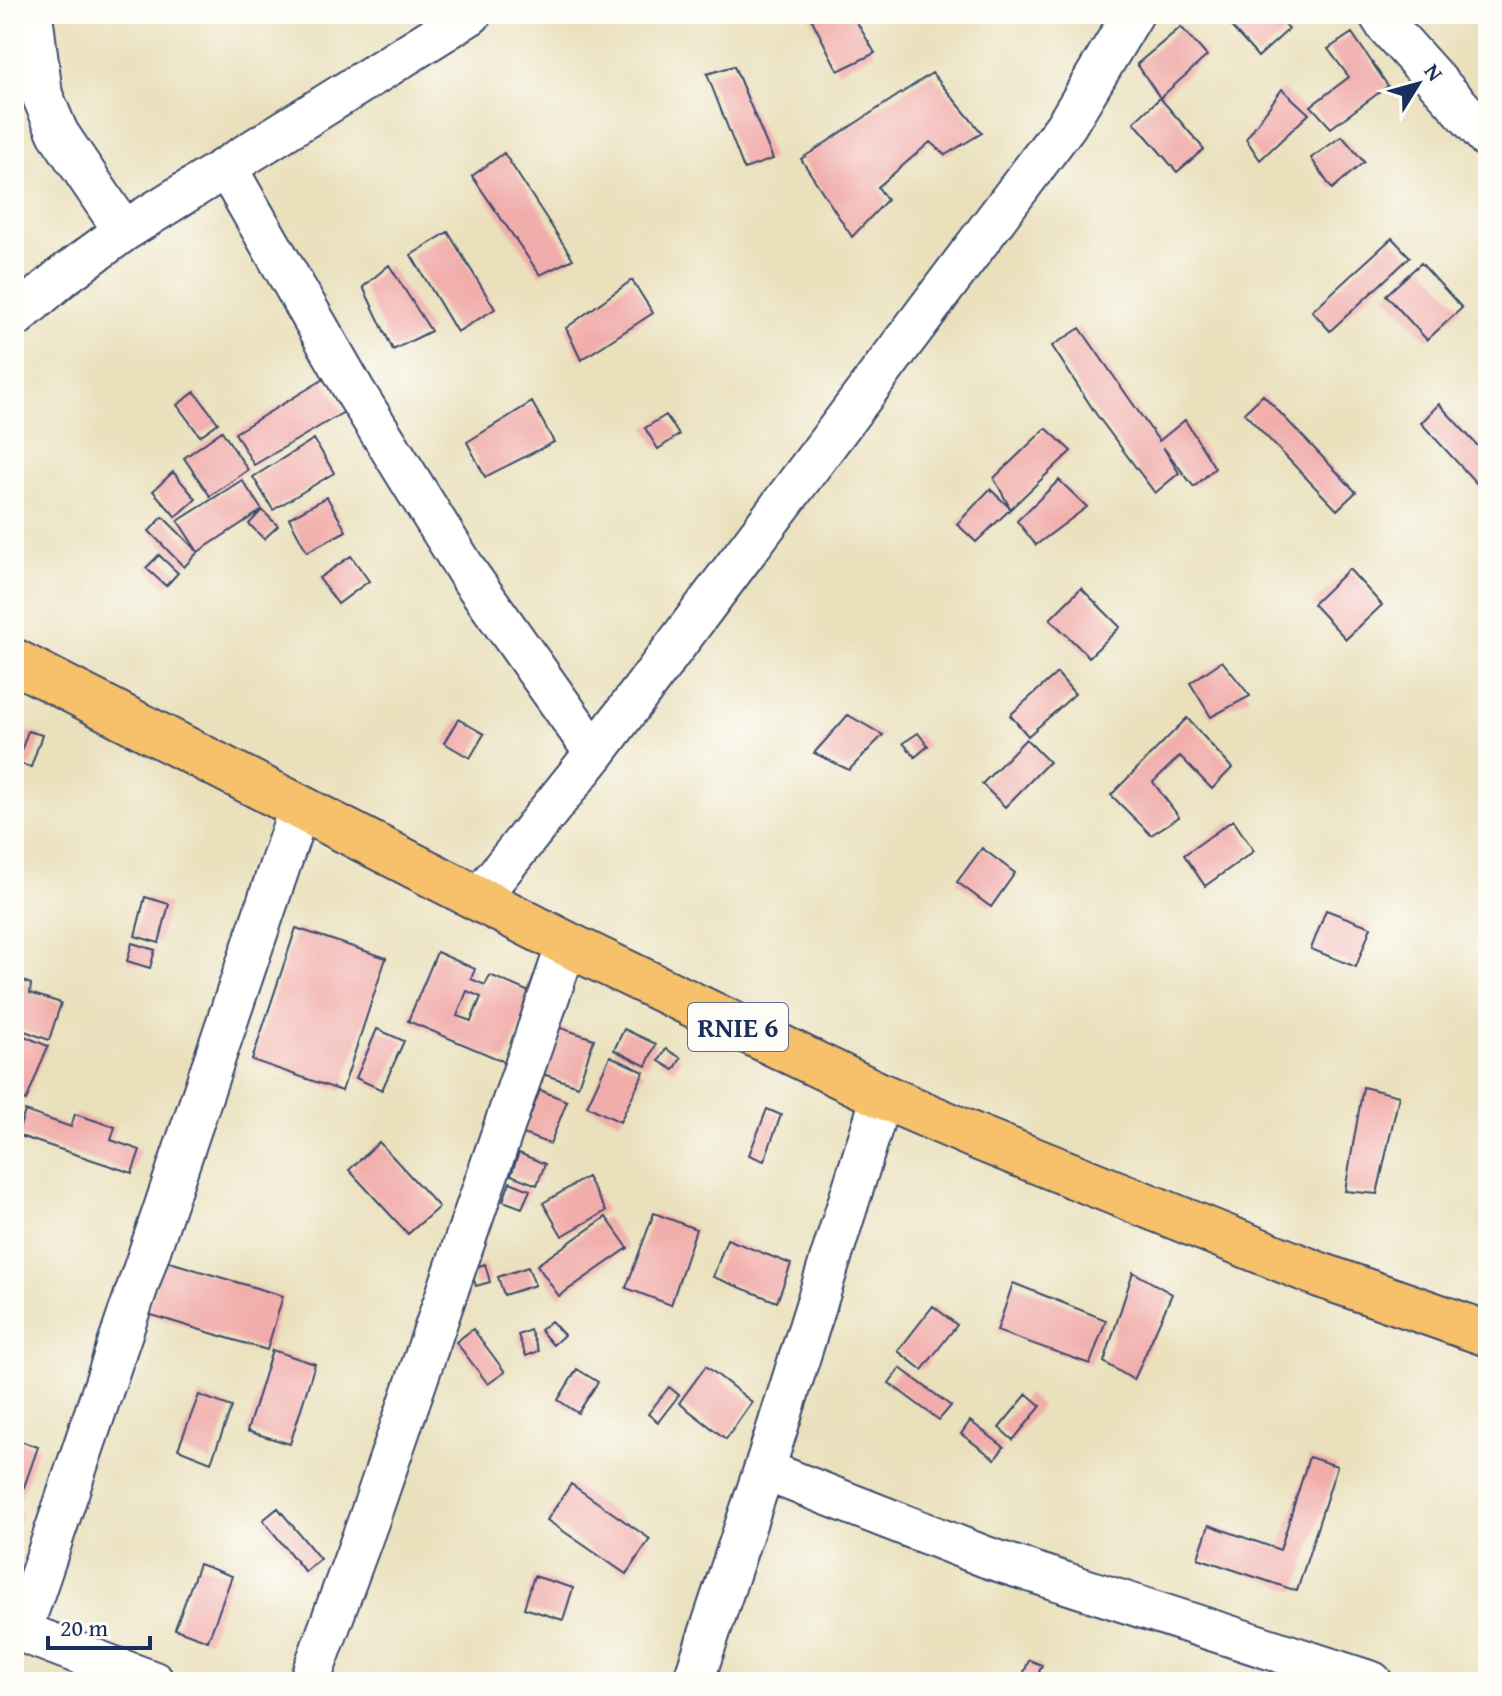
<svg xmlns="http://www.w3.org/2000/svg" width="1502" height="1696" viewBox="0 0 1502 1696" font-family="'Gentium Book Plus',serif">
<rect width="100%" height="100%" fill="#fdfcf7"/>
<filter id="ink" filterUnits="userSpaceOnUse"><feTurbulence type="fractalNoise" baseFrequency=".0125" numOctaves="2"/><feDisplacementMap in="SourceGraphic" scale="16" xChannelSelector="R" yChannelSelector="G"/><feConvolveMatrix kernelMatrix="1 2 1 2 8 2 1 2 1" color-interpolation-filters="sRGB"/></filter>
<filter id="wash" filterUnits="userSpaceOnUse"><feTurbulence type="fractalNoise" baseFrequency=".006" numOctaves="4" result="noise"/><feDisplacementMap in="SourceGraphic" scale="32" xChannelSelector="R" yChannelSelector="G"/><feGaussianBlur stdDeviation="1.8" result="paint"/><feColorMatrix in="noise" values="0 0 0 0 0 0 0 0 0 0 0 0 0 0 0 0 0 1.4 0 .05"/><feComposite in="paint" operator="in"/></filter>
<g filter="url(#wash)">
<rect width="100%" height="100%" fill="#eae0bc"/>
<g id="blocks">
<!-- building -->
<path fill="#f1adab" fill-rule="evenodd" d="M 809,14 L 852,14 L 875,53 L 838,71 Z
M 1238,14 L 1276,14 L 1289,29 L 1258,57 L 1228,23 Z
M 1181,27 L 1207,56 L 1160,98 L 1137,64 Z
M 1352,33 L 1388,86 L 1331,128 L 1311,106 L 1349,77 L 1328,49 Z
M 734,66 L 773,159 L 744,169 L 707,74 Z
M 932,73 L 982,133 L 945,155 L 930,142 L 878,187 L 887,200 L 852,237 L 801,159 Z
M 1282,89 L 1309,114 L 1260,160 L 1246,139 Z
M 1160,98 L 1204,149 L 1177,172 L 1134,122 Z
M 1342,136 L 1364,162 L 1332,189 L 1311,158 Z
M 504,153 L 573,259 L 540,275 L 472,176 Z
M 448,232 L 495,309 L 457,332 L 411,255 Z
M 1392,238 L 1410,257 L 1330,331 L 1312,311 Z
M 1421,263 L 1462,308 L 1427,340 L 1386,295 Z
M 389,265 L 431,331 L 393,350 L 363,287 Z
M 632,280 L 653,313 L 581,360 L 566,328 Z
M 1080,328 L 1159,441 L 1185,420 L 1215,468 L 1194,487 L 1163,447 L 1179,473 L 1155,493 L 1096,414 L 1052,346 Z
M 324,379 L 344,412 L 254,465 L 235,433 Z
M 195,392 L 218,423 L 200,436 L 177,405 Z
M 1263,395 L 1356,492 L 1337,510 L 1244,413 Z
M 532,402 L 554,442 L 485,477 L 467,442 Z
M 1439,404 L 1488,457 L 1488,496 L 1421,423 Z
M 666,415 L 679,435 L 658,449 L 645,428 Z
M 1046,428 L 1071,451 L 976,542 L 957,524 L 990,489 L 1010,508 L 994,478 Z
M 222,431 L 248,470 L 210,496 L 184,458 Z
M 314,439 L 334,473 L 273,510 L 253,477 Z
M 173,472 L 196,499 L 176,517 L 153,491 Z
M 242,480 L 262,510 L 198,552 L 184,567 L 149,531 L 163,517 L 198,552 L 178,521 Z
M 1059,480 L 1087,507 L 1036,545 L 1017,521 Z
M 327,497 L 346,531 L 307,552 L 289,518 Z
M 262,510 L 278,526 L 264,539 L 249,524 Z
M 159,555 L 178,573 L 166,586 L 146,568 Z
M 351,556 L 369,581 L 338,604 L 319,578 Z
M 1349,569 L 1382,605 L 1346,639 L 1313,604 Z
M 1081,588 L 1120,627 L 1089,657 L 1050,619 Z
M 1222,661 L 1250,696 L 1211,717 L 1190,683 Z
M 1057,673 L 1075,694 L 1028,736 L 1010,715 Z
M 848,715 L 883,735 L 849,770 L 814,753 Z
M 1187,718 L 1232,768 L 1212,789 L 1180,756 L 1153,782 L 1179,817 L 1151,835 L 1111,795 Z
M 458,719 L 484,734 L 470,758 L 444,743 Z
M 28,731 L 42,735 L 31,767 L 17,763 Z
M 918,733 L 928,746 L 915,757 L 903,743 Z
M 1026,739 L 1049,762 L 1005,807 L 982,784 Z
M 1233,820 L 1254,851 L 1205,886 L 1184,855 Z
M 982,848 L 1015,873 L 991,907 L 957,882 Z
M 145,897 L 169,904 L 159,943 L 135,936 Z
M 1326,910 L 1371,927 L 1356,967 L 1311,949 Z
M 296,928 L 386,958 L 342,1091 L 252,1060 Z
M 132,943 L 155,950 L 150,968 L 127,961 Z
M 437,952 L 475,969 L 471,979 L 485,985 L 490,975 L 534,994 L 505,1062 L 408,1021 ZM 467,991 L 481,997 L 471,1021 L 457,1016 Z
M 20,980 L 31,984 L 30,993 L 61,1003 L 49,1040 L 14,1027 L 14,987 L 18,988 Z
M 558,1027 L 594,1039 L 578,1086 L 543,1074 Z
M 377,1029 L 404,1041 L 382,1090 L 356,1078 Z
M 624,1029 L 656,1044 L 646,1066 L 614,1050 Z
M 17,1033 L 48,1046 L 26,1101 L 14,1097 L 14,1043 Z
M 666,1049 L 681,1058 L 674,1070 L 659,1061 Z
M 610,1056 L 644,1072 L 620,1122 L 587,1106 Z
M 1363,1087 L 1399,1096 L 1377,1194 L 1345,1191 Z
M 540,1090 L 567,1101 L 550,1144 L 523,1134 Z
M 767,1109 L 781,1115 L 764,1161 L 749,1155 Z
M 25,1111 L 71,1127 L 75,1114 L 115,1127 L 111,1140 L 140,1150 L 132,1173 L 17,1135 Z
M 379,1142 L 439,1207 L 408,1234 L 349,1170 Z
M 519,1153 L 545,1164 L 537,1185 L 511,1175 Z
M 587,1177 L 606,1211 L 562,1236 L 543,1203 Z
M 510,1182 L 530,1190 L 522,1208 L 503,1201 Z
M 654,1213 L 696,1229 L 671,1305 L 626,1288 Z
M 606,1217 L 628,1248 L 559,1296 L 537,1265 Z
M 727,1239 L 791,1264 L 777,1302 L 713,1277 Z
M 163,1260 L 283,1296 L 267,1350 L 148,1314 Z
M 485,1264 L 490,1282 L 476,1286 L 470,1269 Z
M 528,1267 L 535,1285 L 504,1295 L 498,1277 Z
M 1133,1272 L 1172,1294 L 1134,1380 L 1104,1362 Z
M 1013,1283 L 1106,1320 L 1090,1364 L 997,1331 Z
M 933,1306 L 957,1325 L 922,1370 L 898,1351 Z
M 551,1321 L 564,1335 L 553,1345 L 540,1330 Z
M 473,1329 L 505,1372 L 488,1384 L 456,1342 Z
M 530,1330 L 539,1351 L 526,1356 L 518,1335 Z
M 272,1350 L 315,1364 L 290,1444 L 247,1431 Z
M 706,1366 L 752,1402 L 726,1439 L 679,1403 Z
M 900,1368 L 951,1406 L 939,1420 L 889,1383 Z
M 577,1369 L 598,1382 L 578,1413 L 558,1400 Z
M 669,1387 L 679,1395 L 658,1422 L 648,1414 Z
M 1027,1394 L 1041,1406 L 1013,1440 L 999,1428 Z
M 199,1395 L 232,1407 L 211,1462 L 178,1449 Z
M 970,1421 L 1004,1447 L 995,1459 L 961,1434 Z
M 14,1439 L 38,1447 L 16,1510 L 22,1513 L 14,1535 Z
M 1309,1457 L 1337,1466 L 1297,1591 L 1198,1558 L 1209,1525 L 1280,1550 Z
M 571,1484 L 650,1539 L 626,1574 L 547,1520 Z
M 278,1508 L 320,1559 L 305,1572 L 263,1520 Z
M 199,1564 L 232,1576 L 208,1641 L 175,1629 Z
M 534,1576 L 573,1588 L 563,1620 L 524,1608 Z
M 1029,1660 L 1042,1665 L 1035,1682 L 1020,1682 Z"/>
</g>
</g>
<g filter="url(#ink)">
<use href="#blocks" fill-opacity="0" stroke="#3a4a6c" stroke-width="2"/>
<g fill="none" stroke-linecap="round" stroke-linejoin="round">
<!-- minor casing -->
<g stroke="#3a4a6c" stroke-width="44">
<path id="minor" d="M 32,14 L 42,95 L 58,133 L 124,231
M 1379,14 L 1386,25 L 1488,138
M 226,167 L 354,390 L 469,575 L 595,753
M 14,318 L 63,276 L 124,231 L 471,14
M 478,899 L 595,753 L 1067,124 L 1133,14
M 764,1470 L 986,1557 L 1372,1682
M 14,1629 L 154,1682
M 21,1632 L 299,809
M 309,1682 L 368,1522 L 567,944
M 693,1682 L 764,1470 L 882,1096"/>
</g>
<!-- primary casing -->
<g stroke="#3a4a6c" stroke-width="48">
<path id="primary" d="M 14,661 L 567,944 L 882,1096 L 979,1138 L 1320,1275 L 1488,1334"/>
</g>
<!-- minor -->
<use href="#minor" stroke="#fff" stroke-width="40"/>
<!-- primary -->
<use href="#primary" stroke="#f7c06b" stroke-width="44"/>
</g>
</g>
<g text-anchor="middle" stroke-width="6" stroke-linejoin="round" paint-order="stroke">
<!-- shield labels -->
<rect fill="#fdfcf7" stroke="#5f6c8c" stroke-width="2" x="688" y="1003" width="100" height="48" rx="6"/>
<g font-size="28" font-weight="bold" fill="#1b2f5e">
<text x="738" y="1037">RNIE 6</text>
</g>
</g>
<!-- margin -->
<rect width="1502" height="1696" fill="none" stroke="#fdfcf7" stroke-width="48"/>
<!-- north arrow -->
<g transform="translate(1418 84) rotate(53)" stroke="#fdfcf7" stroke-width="6" paint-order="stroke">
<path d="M0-6L14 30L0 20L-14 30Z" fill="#1b2f5e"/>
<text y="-12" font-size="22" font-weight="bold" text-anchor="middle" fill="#1b2f5e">N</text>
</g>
<!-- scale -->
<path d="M48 1636v12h102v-12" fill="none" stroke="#1b2f5e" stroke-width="4"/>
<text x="60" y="1636" font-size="24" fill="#1b2f5e" stroke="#fdfcf7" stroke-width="6" paint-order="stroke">20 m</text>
</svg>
